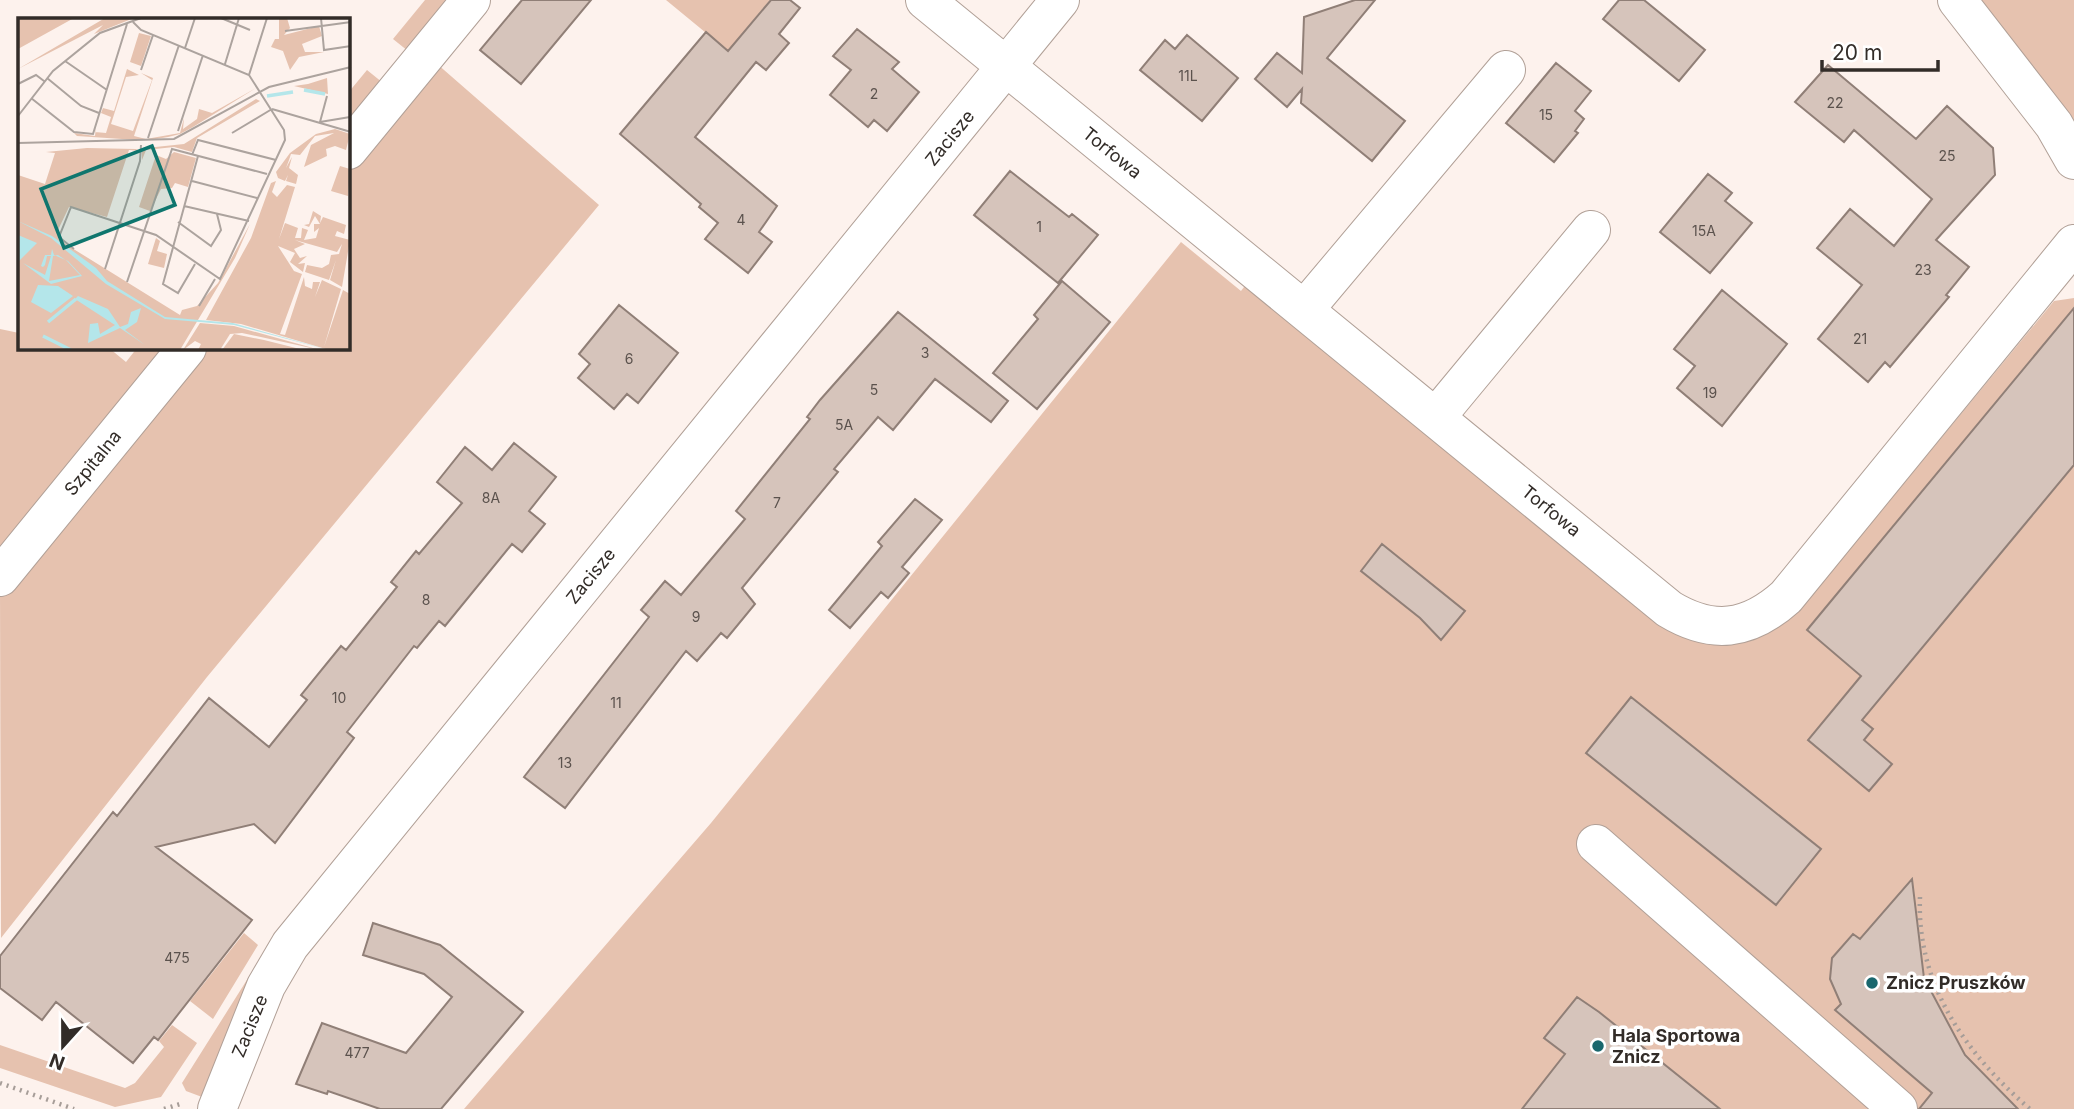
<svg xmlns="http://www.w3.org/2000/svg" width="2074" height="1109" viewBox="0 0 2074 1109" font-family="Inter,sans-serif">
<rect width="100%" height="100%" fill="#fdf2ed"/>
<!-- green -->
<path fill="#e6c2af" d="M 425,0 L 450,0 L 408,51 L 393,39 Z
M 666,0 L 770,0 L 728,51 Z
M 1978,0 L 2074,0 L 2074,122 Z
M 436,63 L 599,205 L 207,677 L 1,938 L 0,591 L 197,348 L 348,348 L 348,163 Z
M 367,70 L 388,87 L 348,136 L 348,93 Z
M 1181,242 L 1241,291 L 1247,283 L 1658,619 L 1807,601 L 2054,301 L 2074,298 L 2074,1109 L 464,1109 L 711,823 Z
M 0,329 L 19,333 L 19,348 L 109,348 L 126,362 L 137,348 L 177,348 L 0,566 Z
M 244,933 L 258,945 L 213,1019 L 190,1001 Z
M 250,975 L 202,1097 L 186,1091 L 182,1083 Z
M 172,1025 L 197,1043 L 161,1097 L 115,1107 L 0,1068 L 0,1045 L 125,1088 L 135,1083 L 164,1047 L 159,1041 Z"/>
<!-- building -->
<path fill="#d6c4bb" stroke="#907f77" stroke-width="2" d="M 522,0 L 591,0 L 521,84 L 480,50 Z
M 771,0 L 790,0 L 800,8 L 779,34 L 789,43 L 766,70 L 756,62 L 695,137 L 777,206 L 759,232 L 772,242 L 748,273 L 705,239 L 718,223 L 699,207 L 701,204 L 620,134 L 706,32 L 728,51 Z
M 1355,0 L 1375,0 L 1327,58 L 1405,121 L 1372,161 L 1301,103 L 1302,89 L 1287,107 L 1255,79 L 1277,53 L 1302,73 L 1304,17 Z
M 1619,0 L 1644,0 L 1705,50 L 1679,81 L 1603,19 Z
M 857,29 L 899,62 L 892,69 L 919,92 L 887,131 L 874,120 L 868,127 L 830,95 L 851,70 L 833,56 Z
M 1187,35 L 1238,78 L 1202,121 L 1140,70 L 1165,40 L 1175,49 Z
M 1556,63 L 1591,91 L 1575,111 L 1584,119 L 1575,131 L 1578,133 L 1554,162 L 1506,123 Z
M 1828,65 L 1916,139 L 1947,106 L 1993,148 L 1995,175 L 1936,240 L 1969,267 L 1946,295 L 1949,297 L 1890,367 L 1885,362 L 1868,382 L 1818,339 L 1862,285 L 1817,248 L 1850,209 L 1894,246 L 1932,199 L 1854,130 L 1844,142 L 1795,102 Z
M 1010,171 L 1069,217 L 1072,214 L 1098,235 L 1058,283 L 974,215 Z
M 1708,174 L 1732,193 L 1725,201 L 1752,223 L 1710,273 L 1660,232 Z
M 1062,281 L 1110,322 L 1037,409 L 993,373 L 1038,319 L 1034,315 Z
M 1722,290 L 1787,344 L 1722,426 L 1677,388 L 1695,366 L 1674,349 Z
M 619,305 L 678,353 L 638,403 L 627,394 L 614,409 L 578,378 L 590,364 L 579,354 Z
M 2074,308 L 2074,465 L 1862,720 L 1873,729 L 1864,740 L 1892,764 L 1869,791 L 1808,740 L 1861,676 L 1807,630 Z
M 898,312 L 1008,401 L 991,422 L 935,379 L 893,430 L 878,417 L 834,469 L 838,472 L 742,588 L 755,604 L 727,638 L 721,633 L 697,661 L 686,651 L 565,808 L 524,777 L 649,617 L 641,610 L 665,581 L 681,595 L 745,519 L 736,511 L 810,419 L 807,417 L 820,400 Z
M 514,443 L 556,477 L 529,511 L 545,524 L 522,552 L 512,544 L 445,626 L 439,621 L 417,648 L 414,646 L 347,732 L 354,738 L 275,843 L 254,824 L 156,847 L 252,920 L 158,1040 L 154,1037 L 133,1063 L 56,1002 L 42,1020 L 0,988 L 0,956 L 113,812 L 117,816 L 209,698 L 269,747 L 307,700 L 301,695 L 341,646 L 346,650 L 397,587 L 391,582 L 416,551 L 419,554 L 462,503 L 437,482 L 465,447 L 492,470 Z
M 915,499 L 942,520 L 902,567 L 909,573 L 888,598 L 881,592 L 850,628 L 829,610 L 882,546 L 878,542 Z
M 1382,544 L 1465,611 L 1441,640 L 1420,618 L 1361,571 Z
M 1631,697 L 1821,849 L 1776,905 L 1586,753 Z
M 1912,879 L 1924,978 L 1965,1055 L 2018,1109 L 1919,1109 L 1932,1093 L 1835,1010 L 1841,1004 L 1830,979 L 1832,958 L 1853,934 L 1860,939 Z
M 373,923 L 440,945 L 523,1012 L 441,1109 L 380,1109 L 328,1091 L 327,1094 L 296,1084 L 322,1023 L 406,1053 L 452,997 L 424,974 L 363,955 Z
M 1577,997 L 1599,1012 L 1720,1109 L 1522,1109 L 1565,1054 L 1544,1038 Z"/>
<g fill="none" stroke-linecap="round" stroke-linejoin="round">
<!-- minor casing -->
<g stroke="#b1a097" stroke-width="40">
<path id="minor" d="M 925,0 L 1669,609 C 1712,635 1748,631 1786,597 L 2074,244
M 1957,0 L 2054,125 L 2074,160
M 348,150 L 471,0
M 1304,310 L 1506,70
M 1436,417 L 1591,230
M 0,577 L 187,348
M 1596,844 L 1898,1109
M 217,1109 L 266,986 L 290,945 L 1060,0"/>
</g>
<!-- path -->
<path stroke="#a69d98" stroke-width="4.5" stroke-dasharray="2 5" stroke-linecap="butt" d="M 1920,897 C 1916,985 1967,1055 2030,1109
M 0,1083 L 74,1109
M 164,1109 L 180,1104"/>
<!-- minor -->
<use href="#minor" stroke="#fff" stroke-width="38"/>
</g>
<!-- markers -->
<g fill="#1a676d" stroke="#fff" stroke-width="2.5">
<circle cx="1872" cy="983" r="7"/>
<circle cx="1598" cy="1046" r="7"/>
</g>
<g text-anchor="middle" stroke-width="7" stroke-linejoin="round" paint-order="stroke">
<!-- number labels -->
<g font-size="14" fill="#5b524d">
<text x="1188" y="81">11L</text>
<text x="874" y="99">2</text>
<text x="1835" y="108">22</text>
<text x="1546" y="120">15</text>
<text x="1947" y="161">25</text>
<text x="741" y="225">4</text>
<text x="1039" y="232">1</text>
<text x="1704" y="236">15A</text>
<text x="1923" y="275">23</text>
<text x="1860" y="344">21</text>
<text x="925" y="358">3</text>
<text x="629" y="364">6</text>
<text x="874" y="395">5</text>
<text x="1710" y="398">19</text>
<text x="844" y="430">5A</text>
<text x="491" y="503">8A</text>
<text x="777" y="508">7</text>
<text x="426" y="605">8</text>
<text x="696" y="622">9</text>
<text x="339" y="703">10</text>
<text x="616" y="708">11</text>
<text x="565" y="768">13</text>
<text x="177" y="963">475</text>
<text x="357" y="1058">477</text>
</g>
<!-- street labels -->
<g font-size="18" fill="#322c28" stroke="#fff">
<text transform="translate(950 138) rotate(-51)" y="6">Zacisze</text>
<text transform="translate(1112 153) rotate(39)" y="6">Torfowa</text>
<text transform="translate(93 463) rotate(-51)" y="6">Szpitalna</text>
<text transform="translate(1551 511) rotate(39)" y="6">Torfowa</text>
<text transform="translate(591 576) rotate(-51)" y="6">Zacisze</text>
<text transform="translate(250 1026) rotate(-68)" y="6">Zacisze</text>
</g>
<!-- poi labels -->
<g font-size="18" font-weight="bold" fill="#322c28" stroke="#fff" text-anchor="start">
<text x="1886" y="989">Znicz Pruszków</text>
<text x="1612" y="1042">Hala Sportowa<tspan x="1612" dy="21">Znicz</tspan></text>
</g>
</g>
<!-- overview -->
<g transform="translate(18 18)">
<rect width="332" height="332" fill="#fdf2ed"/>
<path d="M 0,0 L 56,0 L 0,31 ZM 87,0 L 116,0 L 76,16 L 85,7 L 0,51 ZM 269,0 L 272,10 L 266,17 L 301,8 L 304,18 L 284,26 L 287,34 L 306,34 L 281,39 L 272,52 L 265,33 L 253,29 L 257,21 L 261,21 L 261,1 ZM 121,15 L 133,18 L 123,48 L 112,44 ZM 109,51 L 121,57 L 108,59 L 93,106 L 115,113 L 134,62 L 123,55 L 135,60 L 116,118 L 128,121 L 162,115 L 166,100 L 165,111 L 179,101 L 181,91 L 194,95 L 238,70 L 175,109 L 162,116 L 150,119 L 138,121 L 119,122 L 59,118 L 56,115 L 77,118 L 78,108 L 77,114 L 88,115 L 93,99 L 83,95 L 85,90 L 96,93 ZM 309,60 L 310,76 L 276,68 L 290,66 ZM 238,81 L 242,83 L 179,120 L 174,134 L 156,129 L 128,132 L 124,142 L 124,133 L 128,130 L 166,126 ZM 317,111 L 332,116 L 328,132 L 317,128 L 308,131 L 309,138 L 286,149 L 293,127 L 316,115 L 297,118 L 282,137 L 273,136 L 271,142 L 268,150 L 274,139 L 271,150 L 280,157 L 278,166 L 268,163 L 270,157 L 267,163 L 260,160 L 258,154 L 272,135 L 298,116 ZM 69,130 L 118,131 L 122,133 L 111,132 L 89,199 L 51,189 L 39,214 L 41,222 L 162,297 L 164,292 L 179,288 L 200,265 L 232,206 L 217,240 L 162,332 L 0,330 L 0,157 L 27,166 L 37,135 L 28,134 ZM 156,134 L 178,140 L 170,169 L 157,165 L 154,170 L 143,171 L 132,193 L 121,189 L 138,137 L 148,141 ZM 322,148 L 332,151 L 330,178 L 313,173 ZM 258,163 L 254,174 L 259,179 L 269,167 L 277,169 L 261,221 L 267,205 L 280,210 L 277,220 L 283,220 L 284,210 L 290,212 L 286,222 L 298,220 L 301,210 L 296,214 L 296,206 L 302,206 L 297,198 L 291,209 L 286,207 L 291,206 L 295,193 L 303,198 L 302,205 L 305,199 L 328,207 L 326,216 L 319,213 L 317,218 L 332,222 L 324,269 L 312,262 L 318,242 L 311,262 L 287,254 L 289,247 L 304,250 L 311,246 L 313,237 L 321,236 L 324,226 L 319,234 L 277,222 L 287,226 L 276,231 L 282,240 L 289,238 L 280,246 L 287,245 L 285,254 L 272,244 L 277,235 L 260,228 L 276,253 L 284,256 L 262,316 L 267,317 L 286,259 L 287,268 L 294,271 L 295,264 L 302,264 L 297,279 L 304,262 L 323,271 L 306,329 L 325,272 L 332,276 L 332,332 L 311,332 L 223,306 L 188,302 L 233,220 L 253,165 ZM 138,220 L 142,223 L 139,233 L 149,236 L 146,250 L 130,246 ZM 182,305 L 216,308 L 302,332 L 224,315 L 212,316 L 202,332 L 180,332 L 183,326 L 177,323 L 165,332 ZM 216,316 L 246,322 L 286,332 L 204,332 Z" fill="#e6c2af"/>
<path d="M 0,203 L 34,218 L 78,250 L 89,263 L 147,299 L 215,305 L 311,332 L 216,307 L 147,301 L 88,266 L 33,220 ZM 0,217 L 19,225 L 0,244 ZM 34,231 L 36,237 L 50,243 L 64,258 L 33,266 L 5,245 L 27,257 L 33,238 L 29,238 L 27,247 L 25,249 L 23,248 L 27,237 L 33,237 ZM 40,237 L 49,243 L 62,257 L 31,263 L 35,238 ZM 20,267 L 40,268 L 55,278 L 33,295 L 13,284 ZM 60,278 L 90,291 L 102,309 L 110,306 L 113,294 L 123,290 L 119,304 L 107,312 L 127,327 L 102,310 L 70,325 L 72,306 L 80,305 L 82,316 L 97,307 L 57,281 Z" fill="#b4e6ea" fill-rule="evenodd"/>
<path fill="none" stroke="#b4e6ea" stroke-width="3.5" d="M 286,72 L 307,76M 249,78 L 275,74M 30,304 L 58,281M 25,318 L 53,332"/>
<path fill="none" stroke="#aca39e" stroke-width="2" d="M 203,0 L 232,12M 303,0 L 306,32 L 333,28M 267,13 L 333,4M 167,30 L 177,0M 47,43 L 89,72M 207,46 L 221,0M 123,52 L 135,17M 231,57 L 249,0M 29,60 L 63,88 L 81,95M 0,66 L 18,57 L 26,63M 309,78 L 302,104 L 332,99M 13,80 L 56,114 L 75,116 L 109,6M 254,91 L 333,114M 0,98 L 35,53 L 82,15 L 123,0M 160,113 L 185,37M 214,115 L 254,91M 130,120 L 161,27M 0,125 L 156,121 L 251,69 L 333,49M 174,137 L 180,122 L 258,142M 174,163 L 239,180M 166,188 L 231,203M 160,204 L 193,228 L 203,212 L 199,196M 56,231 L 41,219 L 53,189 L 138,217 L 202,261 L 267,122 L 266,112 L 231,57 L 123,12 L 115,4M 177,246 L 160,275 L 145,266 L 180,138M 87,251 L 122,143 L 123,127M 109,264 L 154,131 L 249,156M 181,288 L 197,261"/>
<path fill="#0f766e" fill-opacity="0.15" stroke="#0f766e" stroke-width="3.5" d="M 134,128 L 157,187 L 46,230 L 23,171 Z"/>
<rect width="332" height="332" fill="none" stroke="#322c28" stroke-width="3.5"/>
</g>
<!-- north arrow -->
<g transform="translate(63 1046) rotate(201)" stroke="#ffffff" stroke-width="5" paint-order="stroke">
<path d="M0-5L12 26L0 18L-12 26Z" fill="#322c28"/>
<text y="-10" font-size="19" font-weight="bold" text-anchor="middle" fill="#322c28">N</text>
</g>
<!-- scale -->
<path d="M1822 60v10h116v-10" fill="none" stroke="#322c28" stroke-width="3.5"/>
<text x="1832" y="60" font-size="21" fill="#322c28" stroke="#ffffff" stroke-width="5" paint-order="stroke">20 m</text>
</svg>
